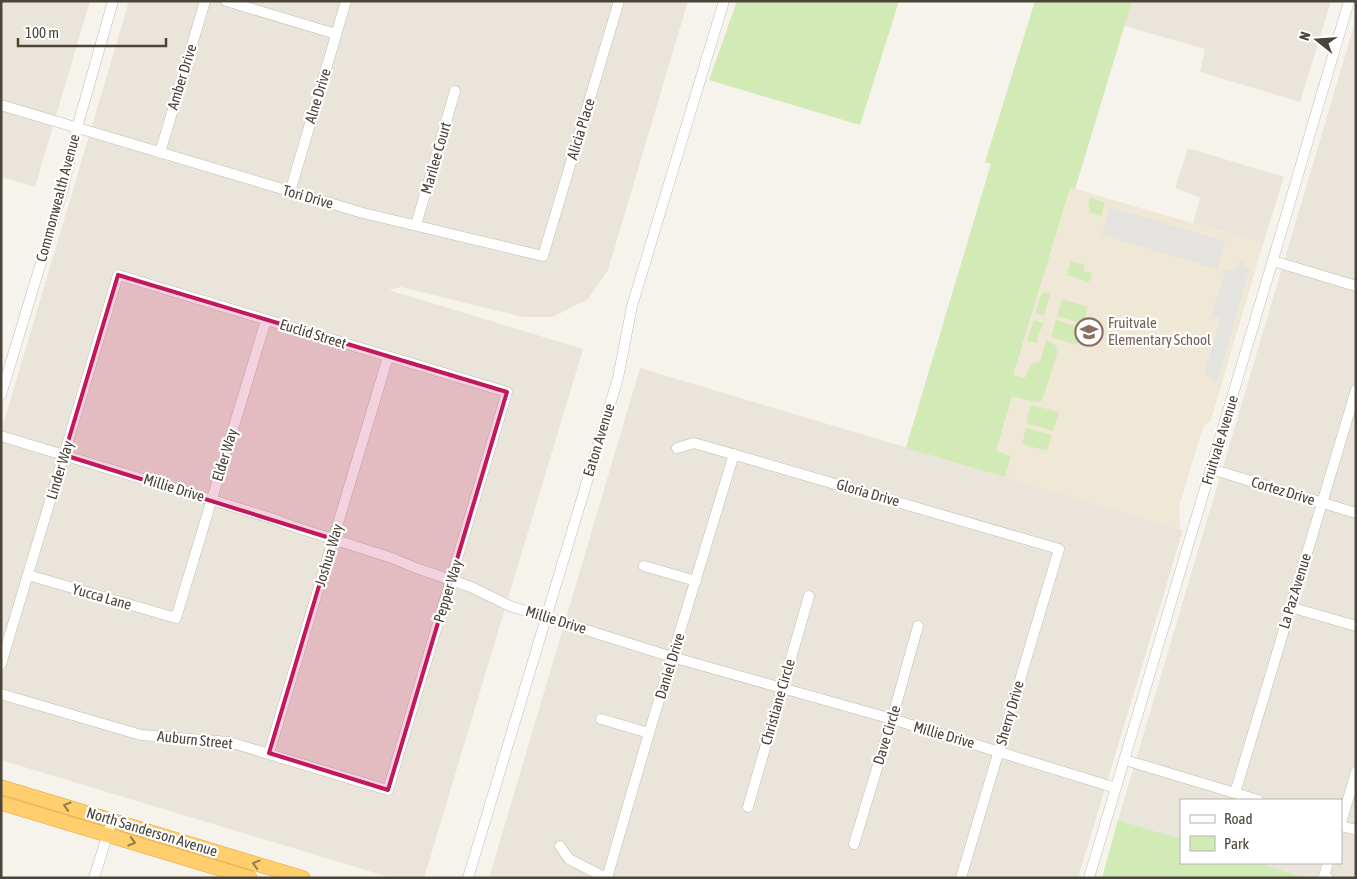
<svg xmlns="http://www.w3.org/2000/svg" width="1357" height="879" viewBox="0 0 1357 879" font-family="'Asap Condensed',sans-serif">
<rect width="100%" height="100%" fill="#f6f3ec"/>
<!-- residential -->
<path fill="#eae5da" d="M 1,1 L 90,1 L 35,187 L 1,177 Z
M 129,1 L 688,1 L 608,270 L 588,299 L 553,317 L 523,317 L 401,287 L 389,290 L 583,349 L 424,878 L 392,878 L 1,760 L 1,432 Z
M 1132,1 L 1331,1 L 1300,102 L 1200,72 L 1205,49 L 1124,26 Z
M 1356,19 L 1356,878 L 1307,878 L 1258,863 L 1341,863 L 1341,800 L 1181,800 L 1181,839 L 1118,820 Z
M 1188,148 L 1284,177 L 1263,244 L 1193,223 L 1200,198 L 1175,188 Z
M 640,368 L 1183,530 L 1078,878 L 489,878 Z"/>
<!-- education -->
<path fill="#efe8d6" d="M 991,164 L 1263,244 L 1211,420 L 1203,427 L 1179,507 L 1180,529 L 906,448 Z"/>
<!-- green -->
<path fill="#d2eab5" d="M 737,1 L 899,1 L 860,125 L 709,80 Z
M 1035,1 L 1132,1 L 1075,189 L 1070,188 L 1013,375 L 1025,378 L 1031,364 L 1040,362 L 1046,340 C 1054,343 1057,344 1057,354 L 1043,398 L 1040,402 L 1034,402 L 1012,396 L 996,451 L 1011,456 L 1005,477 L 906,448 L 991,164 L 985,162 Z
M 1090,198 L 1105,202 L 1101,216 L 1089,212 L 1090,208 L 1088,207 Z
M 1071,261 L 1083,264 L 1085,267 L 1083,271 L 1092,273 L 1089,282 L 1067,275 Z
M 1042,292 L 1050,294 L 1044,316 L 1036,313 Z
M 1062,299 L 1088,307 L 1083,324 L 1057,316 Z
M 1034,320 L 1043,323 L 1036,343 L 1027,341 Z
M 1056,320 L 1082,328 L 1077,345 L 1051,337 Z
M 1031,405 L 1059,412 L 1053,431 L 1026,423 Z
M 1026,428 L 1052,435 L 1047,451 L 1022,444 Z
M 1118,820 L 1181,839 L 1181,863 L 1258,863 L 1307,878 L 1102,878 Z"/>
<!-- parking -->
<path fill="#e5e3e0" d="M 1110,207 L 1225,241 L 1217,269 L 1102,235 Z
M 1240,260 L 1249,270 L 1217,383 L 1204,373 L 1221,317 L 1211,319 L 1225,271 L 1236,270 Z"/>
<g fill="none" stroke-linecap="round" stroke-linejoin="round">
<!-- minor casing -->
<g stroke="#c2bbae" stroke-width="11">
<path id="minor" d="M 226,1 L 336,34
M 1,105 L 363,213 L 543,256 L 619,1
M 160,153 L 205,1
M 290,192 L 346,1
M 416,225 L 455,91
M 1273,261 L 1356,286
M 1,395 L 62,193 L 77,128 L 113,1
M 1,436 L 271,518 L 292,526 L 392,558 L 416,568 L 451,580 L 471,587 L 510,606 L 672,657 L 892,719 L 1116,788
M 677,448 L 694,443 L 1059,549 L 961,878
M 1211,469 L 1356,513
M 644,566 L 696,581
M 28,575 L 176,618 L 266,320
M 1290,607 L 1356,626
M 1,664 L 118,275 L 507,392 L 388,790 L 229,742 L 141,735 L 1,694
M 601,719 L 649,733
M 269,753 L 388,357
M 1125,760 L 1258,800
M 1235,793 L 1356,390
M 748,807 L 809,596
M 1341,823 L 1356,772
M 1341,826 L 1356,830
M 854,844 L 892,719 L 918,626
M 560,846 L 569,859 L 606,878
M 94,878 L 112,820
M 468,878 L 618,378 L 632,306 L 724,1
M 607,878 L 649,733 L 734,454
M 1089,878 L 1275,253 L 1349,1
M 1328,878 L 1324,876 L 1328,863"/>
</g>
<!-- highway casing -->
<g stroke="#e0a43c" stroke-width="15">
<path id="highway" d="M 1,787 L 303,878
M 1,803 L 250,878"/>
</g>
<!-- minor -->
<use href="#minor" stroke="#fff" stroke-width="10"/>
<!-- highway -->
<use href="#highway" stroke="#ffcf6e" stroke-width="14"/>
</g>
<!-- one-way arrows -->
<defs><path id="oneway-chevron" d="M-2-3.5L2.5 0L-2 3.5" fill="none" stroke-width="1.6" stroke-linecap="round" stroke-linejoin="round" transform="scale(1.25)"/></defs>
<g stroke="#937c4e">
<use href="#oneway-chevron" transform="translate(67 806) rotate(-163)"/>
<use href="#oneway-chevron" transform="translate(132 842) rotate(17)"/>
<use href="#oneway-chevron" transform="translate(256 864) rotate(-163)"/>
</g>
<!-- marked area -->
<path fill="#c2185b" fill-opacity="0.2" stroke="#c2185b" stroke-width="4" stroke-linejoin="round" d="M 118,275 L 507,392 L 388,790 L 269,753 L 333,539 L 64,455 Z"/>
<!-- icons -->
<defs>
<g id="school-ring" transform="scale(1.4375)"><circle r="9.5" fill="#fff" stroke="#8d6e63" stroke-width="1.5"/><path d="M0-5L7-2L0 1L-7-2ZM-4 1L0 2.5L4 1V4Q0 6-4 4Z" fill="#8d6e63"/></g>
</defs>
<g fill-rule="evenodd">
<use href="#school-ring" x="1089" y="332"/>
</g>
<g text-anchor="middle" stroke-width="4.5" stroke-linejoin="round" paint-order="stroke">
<!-- street labels -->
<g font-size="15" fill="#4b4439" stroke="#fff">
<text transform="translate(182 77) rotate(-73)" y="5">Amber Drive</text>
<text transform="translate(318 96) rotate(-73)" y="5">Alne Drive</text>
<text transform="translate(581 129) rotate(-73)" y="5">Alicia Place</text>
<text transform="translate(436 158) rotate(-74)" y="5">Marilee Court</text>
<text transform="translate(308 197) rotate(16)" y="5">Tori Drive</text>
<text transform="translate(58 198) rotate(-75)" y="5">Commonwealth Avenue</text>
<text transform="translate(313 334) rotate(17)" y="5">Euclid Street</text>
<text transform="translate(599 440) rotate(-73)" y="5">Eaton Avenue</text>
<text transform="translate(1220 440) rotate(-73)" y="5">Fruitvale Avenue</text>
<text transform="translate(225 455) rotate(-73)" y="5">Elder Way</text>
<text transform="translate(60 470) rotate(-73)" y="5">Linder Way</text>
<text transform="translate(174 488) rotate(17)" y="5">Millie Drive</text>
<text transform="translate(1283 491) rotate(17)" y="5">Cortez Drive</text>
<text transform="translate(868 493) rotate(16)" y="5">Gloria Drive</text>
<text transform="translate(329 555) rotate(-73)" y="5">Joshua Way</text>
<text transform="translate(448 591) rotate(-73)" y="5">Pepper Way</text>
<text transform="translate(1295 591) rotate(-73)" y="5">La Paz Avenue</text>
<text transform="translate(102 597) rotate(16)" y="5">Yucca Lane</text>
<text transform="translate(556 620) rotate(17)" y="5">Millie Drive</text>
<text transform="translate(670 666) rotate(-73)" y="5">Daniel Drive</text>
<text transform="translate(778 702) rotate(-74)" y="5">Christiane Circle</text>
<text transform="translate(1010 713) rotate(-74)" y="5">Sherry Drive</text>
<text transform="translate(887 735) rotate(-73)" y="5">Dave Circle</text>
<text transform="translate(944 735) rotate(16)" y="5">Millie Drive</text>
<text transform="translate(195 740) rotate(6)" y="5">Auburn Street</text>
<text transform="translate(152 832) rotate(17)" y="5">North Sanderson Avenue</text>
</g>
<!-- education labels -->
<g font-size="15" fill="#785e54" stroke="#fff" text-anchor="start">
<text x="1108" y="328">Fruitvale<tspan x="1108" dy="17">Elementary School</tspan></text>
</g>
</g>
<!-- border -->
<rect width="1357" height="879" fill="none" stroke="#4b4439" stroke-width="5"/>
<!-- legend -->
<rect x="1180" y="799" width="162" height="65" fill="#ffffff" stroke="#b7b4b0"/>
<rect x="1190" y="815" width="25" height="8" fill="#ffffff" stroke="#b7b4b0"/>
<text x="1224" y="824" font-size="15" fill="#4b4439">Road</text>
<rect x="1190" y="836" width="25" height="15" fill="#d2eab5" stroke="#b7b4b0"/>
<text x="1224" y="849" font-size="15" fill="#4b4439">Park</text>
<!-- north arrow -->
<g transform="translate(1317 40) rotate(287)" stroke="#ffffff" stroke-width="4" paint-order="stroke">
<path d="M0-4L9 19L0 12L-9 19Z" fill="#4b4439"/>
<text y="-8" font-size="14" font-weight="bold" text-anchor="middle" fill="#4b4439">N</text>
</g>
<!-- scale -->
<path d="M18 38v8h148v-8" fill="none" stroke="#4b4439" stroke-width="2.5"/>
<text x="25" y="38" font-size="15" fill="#4b4439" stroke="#ffffff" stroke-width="4" paint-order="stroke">100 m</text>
</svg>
